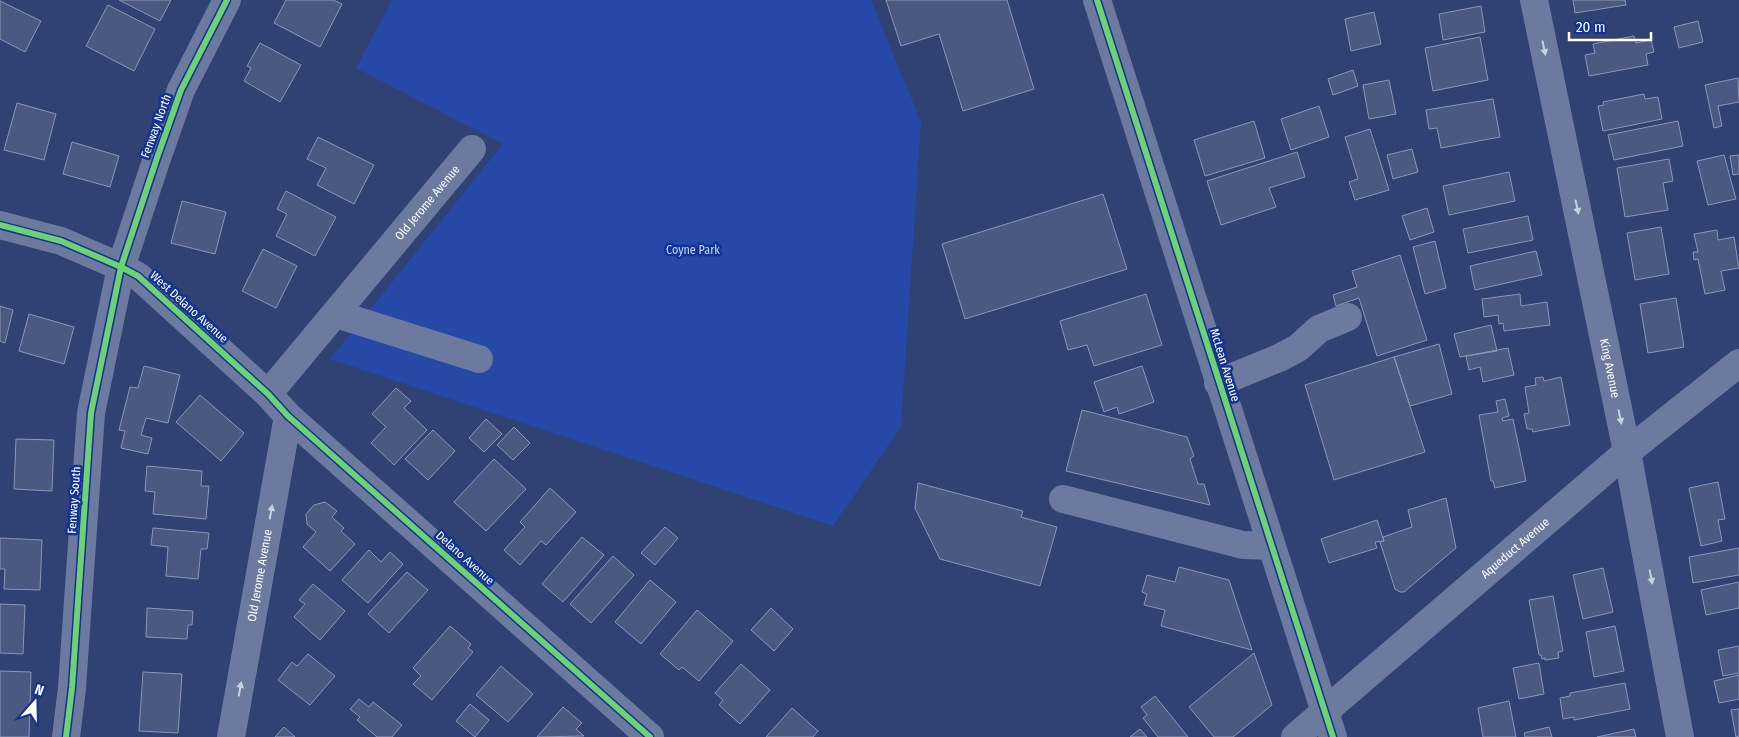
<svg xmlns="http://www.w3.org/2000/svg" width="1739" height="737" viewBox="0 0 1739 737" font-family="'Fira Sans Condensed',sans-serif">
<rect width="100%" height="100%" fill="#304173"/>
<!-- green -->
<path fill="#2649a8" d="M 392,0 L 871,0 L 921,122 L 901,427 L 833,526 L 330,359 L 503,144 L 356,68 Z"/>
<!-- building -->
<path fill="#4a5982" stroke="#8c97b5" d="M 119,0 L 171,0 L 160,21 Z
M 286,0 L 333,0 L 342,4 L 320,47 L 274,23 Z
M 886,0 L 1007,0 L 1034,89 L 963,111 L 939,34 L 901,46 Z
M 1573,0 L 1625,0 L 1626,5 L 1575,13 Z
M 0,1 L 41,21 L 25,52 L 0,39 Z
M 108,5 L 155,29 L 134,71 L 86,46 Z
M 1481,6 L 1485,32 L 1443,40 L 1439,14 Z
M 1374,12 L 1381,44 L 1351,51 L 1345,19 Z
M 1698,21 L 1703,42 L 1679,48 L 1674,27 Z
M 1634,36 L 1636,43 L 1651,40 L 1654,52 L 1646,54 L 1648,65 L 1589,76 L 1585,55 L 1595,53 L 1593,44 Z
M 1480,37 L 1488,80 L 1433,91 L 1425,48 Z
M 260,43 L 301,65 L 280,102 L 244,81 L 251,68 L 247,66 Z
M 1353,70 L 1358,86 L 1333,95 L 1328,79 Z
M 1738,78 L 1739,102 L 1718,106 L 1722,126 L 1714,128 L 1705,85 Z
M 1389,80 L 1396,114 L 1369,119 L 1363,85 Z
M 1644,94 L 1645,99 L 1658,97 L 1662,119 L 1603,131 L 1598,106 L 1604,105 L 1603,102 Z
M 1493,99 L 1500,137 L 1441,148 L 1437,128 L 1429,129 L 1426,110 Z
M 17,103 L 56,114 L 44,160 L 4,150 Z
M 1319,106 L 1329,137 L 1291,150 L 1281,119 Z
M 1254,121 L 1265,158 L 1205,176 L 1194,140 Z
M 1678,121 L 1683,146 L 1614,160 L 1608,135 Z
M 1370,129 L 1389,190 L 1355,200 L 1349,182 L 1358,179 L 1345,137 Z
M 318,137 L 374,165 L 354,204 L 317,185 L 326,168 L 307,159 Z
M 72,142 L 119,156 L 110,187 L 63,174 Z
M 1412,149 L 1418,172 L 1393,179 L 1387,155 Z
M 1297,152 L 1305,177 L 1269,188 L 1276,207 L 1221,225 L 1207,181 Z
M 1724,155 L 1736,199 L 1708,205 L 1697,161 Z
M 1739,155 L 1739,174 L 1733,175 L 1730,156 Z
M 1669,159 L 1673,181 L 1663,183 L 1668,210 L 1625,217 L 1617,168 Z
M 1509,172 L 1515,201 L 1449,215 L 1443,186 Z
M 286,191 L 336,217 L 315,256 L 276,236 L 287,214 L 277,209 Z
M 1103,194 L 1127,269 L 965,319 L 942,244 Z
M 182,201 L 226,212 L 215,254 L 171,243 Z
M 1427,208 L 1434,232 L 1410,240 L 1402,216 Z
M 1528,216 L 1533,240 L 1468,253 L 1463,229 Z
M 1661,227 L 1669,274 L 1635,280 L 1627,233 Z
M 1717,230 L 1718,240 L 1734,237 L 1739,268 L 1721,271 L 1725,290 L 1705,294 L 1698,259 L 1694,260 L 1693,252 L 1698,252 L 1694,234 Z
M 1435,241 L 1446,288 L 1425,294 L 1413,247 Z
M 263,249 L 297,266 L 276,308 L 242,291 Z
M 1536,251 L 1542,275 L 1475,290 L 1470,266 Z
M 1400,255 L 1427,340 L 1377,356 L 1359,298 L 1336,306 L 1333,295 L 1357,287 L 1352,271 Z
M 1146,294 L 1162,345 L 1094,366 L 1087,345 L 1068,350 L 1060,321 Z
M 1520,294 L 1521,306 L 1547,302 L 1550,325 L 1504,331 L 1503,323 L 1499,324 L 1498,315 L 1484,317 L 1482,299 Z
M 1676,298 L 1684,347 L 1648,353 L 1640,304 Z
M 0,306 L 13,310 L 5,343 L 0,341 Z
M 29,314 L 74,327 L 64,364 L 19,351 Z
M 1491,325 L 1497,351 L 1460,357 L 1454,334 Z
M 1439,344 L 1452,394 L 1410,406 L 1394,357 Z
M 1508,348 L 1514,375 L 1483,382 L 1480,367 L 1469,370 L 1466,356 Z
M 1394,357 L 1425,452 L 1334,480 L 1305,385 Z
M 144,366 L 180,375 L 168,423 L 146,418 L 141,435 L 152,438 L 148,454 L 121,448 L 125,431 L 119,430 L 130,387 L 138,388 Z
M 1142,366 L 1154,402 L 1119,414 L 1117,407 L 1104,412 L 1094,382 Z
M 1543,377 L 1544,381 L 1561,377 L 1570,425 L 1533,432 L 1532,429 L 1527,429 L 1524,414 L 1529,413 L 1525,387 L 1536,385 L 1535,378 Z
M 396,388 L 411,401 L 404,408 L 427,430 L 394,465 L 371,443 L 386,427 L 372,414 Z
M 200,395 L 244,433 L 221,461 L 176,422 Z
M 1505,399 L 1509,416 L 1502,418 L 1503,421 L 1513,419 L 1526,481 L 1495,488 L 1493,481 L 1491,481 L 1479,415 L 1498,412 L 1496,401 Z
M 1082,410 L 1187,437 L 1194,456 L 1190,459 L 1198,484 L 1204,484 L 1210,505 L 1066,471 Z
M 486,419 L 502,434 L 484,452 L 469,438 Z
M 514,427 L 530,443 L 513,460 L 497,445 Z
M 433,430 L 455,451 L 428,480 L 405,459 Z
M 16,439 L 54,440 L 52,491 L 14,489 Z
M 494,459 L 526,489 L 486,531 L 454,502 Z
M 147,466 L 202,471 L 201,486 L 209,486 L 206,519 L 153,514 L 155,492 L 145,491 Z
M 1718,482 L 1725,519 L 1718,520 L 1722,541 L 1701,546 L 1689,488 Z
M 918,483 L 1023,511 L 1021,517 L 1057,527 L 1040,586 L 940,559 L 915,508 Z
M 550,488 L 576,512 L 546,545 L 541,541 L 520,565 L 504,550 L 525,527 L 520,522 Z
M 1446,498 L 1456,548 L 1404,592 L 1400,592 L 1395,589 L 1380,542 L 1384,541 L 1383,537 L 1412,527 L 1408,510 Z
M 325,502 L 337,511 L 332,517 L 344,528 L 341,531 L 355,544 L 330,571 L 303,547 L 316,532 L 307,524 L 306,514 L 314,505 Z
M 1377,520 L 1384,541 L 1375,542 L 1377,548 L 1329,563 L 1321,539 Z
M 665,527 L 678,538 L 655,565 L 641,553 Z
M 153,528 L 209,533 L 207,549 L 201,549 L 198,579 L 166,576 L 168,547 L 151,545 Z
M 582,537 L 604,555 L 563,602 L 542,584 Z
M 0,538 L 42,540 L 40,590 L 4,589 L 5,569 L 0,569 Z
M 1739,548 L 1739,575 L 1693,583 L 1689,557 Z
M 369,550 L 381,562 L 390,552 L 403,564 L 368,603 L 342,580 Z
M 613,556 L 634,575 L 591,623 L 570,604 Z
M 1179,567 L 1229,580 L 1252,650 L 1161,626 L 1165,610 L 1144,605 L 1147,594 L 1142,592 L 1147,575 L 1175,582 Z
M 1603,568 L 1613,612 L 1583,619 L 1573,575 Z
M 407,572 L 428,590 L 389,633 L 368,614 Z
M 650,580 L 676,602 L 641,644 L 615,622 Z
M 1739,582 L 1739,608 L 1706,615 L 1701,590 Z
M 313,584 L 345,611 L 320,640 L 294,617 L 305,604 L 299,600 Z
M 1553,596 L 1563,651 L 1558,652 L 1559,658 L 1545,660 L 1545,658 L 1542,659 L 1541,655 L 1539,655 L 1529,600 Z
M 0,604 L 25,605 L 23,654 L 0,653 Z
M 147,608 L 193,611 L 192,625 L 188,625 L 187,639 L 146,637 Z
M 771,608 L 793,629 L 774,651 L 751,630 Z
M 697,610 L 733,641 L 699,681 L 682,667 L 679,670 L 660,654 Z
M 450,626 L 471,644 L 468,648 L 473,652 L 432,700 L 413,684 L 421,676 L 413,668 Z
M 1615,626 L 1624,671 L 1594,677 L 1586,632 Z
M 1739,646 L 1739,673 L 1723,676 L 1718,650 Z
M 1254,653 L 1272,705 L 1233,737 L 1214,737 L 1189,707 Z
M 308,654 L 335,676 L 310,705 L 278,680 L 292,662 L 297,666 Z
M 1539,663 L 1544,694 L 1519,699 L 1513,668 Z
M 741,664 L 770,690 L 740,724 L 719,705 L 723,700 L 715,693 Z
M 501,666 L 533,694 L 508,722 L 476,695 Z
M 0,671 L 31,672 L 29,737 L 0,737 Z
M 143,672 L 182,674 L 178,733 L 139,731 Z
M 1739,675 L 1739,699 L 1719,703 L 1714,681 Z
M 1625,683 L 1630,709 L 1574,720 L 1574,717 L 1563,719 L 1560,698 L 1570,696 L 1570,693 Z
M 1155,696 L 1188,737 L 1158,737 L 1143,718 L 1147,715 L 1141,707 Z
M 359,699 L 369,707 L 373,702 L 402,725 L 392,737 L 377,737 L 357,720 L 360,717 L 350,709 Z
M 1509,701 L 1516,737 L 1483,737 L 1478,708 Z
M 470,704 L 489,720 L 475,737 L 456,721 Z
M 563,707 L 582,723 L 576,729 L 584,736 L 537,737 Z
M 792,708 L 818,731 L 813,737 L 766,737 Z
M 1739,709 L 1739,736 L 1736,737 L 1731,710 Z
M 284,727 L 295,737 L 275,737 Z
M 1549,727 L 1552,737 L 1525,737 L 1524,733 Z
M 1140,729 L 1147,737 L 1130,737 Z
M 1634,729 L 1636,737 L 1597,737 Z"/>
<g fill="none" stroke-linecap="round" stroke-linejoin="round">
<!-- minor -->
<g stroke="#6c7a9f" stroke-width="28">
<path d="M 1097,0 L 1333,737"/>
<path id="s1" d="M 1534,0 L 1627,452 L 1680,737"/>
<path d="M 0,225 L 61,241 L 121,267 L 138,276 L 268,394 L 288,416 L 650,737"/>
<path d="M 336,314 L 479,359"/>
<path d="M 1218,383 L 1279,358 L 1298,348 L 1319,329 L 1348,317"/>
<path id="s2" d="M 268,394 L 472,149"/>
<path d="M 1063,499 L 1243,545 L 1271,546"/>
<path d="M 66,737 L 72,688 L 91,413 L 121,267 L 157,158 L 181,90 L 227,0"/>
<path id="s3" d="M 231,737 L 288,416"/>
<path id="s4" d="M 1295,737 L 1627,452 L 1739,363"/>
</g>
<!-- cycleway casing -->
<g stroke="#133390" stroke-width="9">
<path id="cycleway" d="M 1097,0 L 1333,737
M 0,225 L 61,241 L 121,267 L 138,276 L 268,394 L 288,416 L 650,737
M 66,737 L 72,688 L 91,413 L 121,267 L 157,158 L 181,90 L 227,0"/>
</g>
<!-- cycleway -->
<use href="#cycleway" stroke="#6cd273" stroke-width="6"/>
</g>
<!-- one-way arrows -->
<defs><path id="oneway-solid" d="M-6-.8H1V-3.2L6.5 0L1 3.2V.8H-6Z" transform="scale(1.25)"/></defs>
<g fill="#ccd0dd">
<use href="#oneway-solid" transform="translate(1544 48) rotate(78)"/>
<use href="#oneway-solid" transform="translate(1577 207) rotate(78)"/>
<use href="#oneway-solid" transform="translate(1620 417) rotate(78)"/>
<use href="#oneway-solid" transform="translate(271 512) rotate(-80)"/>
<use href="#oneway-solid" transform="translate(1651 577) rotate(79)"/>
<use href="#oneway-solid" transform="translate(240 689) rotate(-80)"/>
</g>
<g text-anchor="middle" stroke-width="5" stroke-linejoin="round" paint-order="stroke">
<!-- street labels -->
<g font-size="12" fill="#fff" stroke="#133390">
<text transform="translate(156 126) rotate(-70)" y="4">Fenway North</text>
<text dy="4" stroke="none"><textPath href="#s2" startOffset="249">Old Jerome Avenue</textPath></text>
<text transform="translate(189 307) rotate(42)" y="4">West Delano Avenue</text>
<text transform="translate(1225 365) rotate(73)" y="4">McLean Avenue</text>
<text dy="4" stroke="none"><textPath href="#s1" startOffset="376">King Avenue</textPath></text>
<text transform="translate(74 500) rotate(-86)" y="4">Fenway South</text>
<text dy="4" stroke="none"><textPath href="#s4" startOffset="290">Aqueduct Avenue</textPath></text>
<text transform="translate(465 558) rotate(42)" y="4">Delano Avenue</text>
<text dy="4" stroke="none"><textPath href="#s3" startOffset="164">Old Jerome Avenue</textPath></text>
</g>
<!-- park labels -->
<g font-size="12" fill="#c6d4fd" stroke="#133390">
<text x="693" y="254">Coyne Park</text>
</g>
</g>
<!-- north arrow -->
<g transform="translate(35 702) rotate(20)" stroke="#133390" stroke-width="4" paint-order="stroke">
<path d="M0-4L9 19L0 12L-9 19Z" fill="#ffffff"/>
<text y="-8" font-size="14" font-weight="bold" text-anchor="middle" fill="#ffffff">N</text>
</g>
<!-- scale -->
<path d="M1569 32v8h82v-8" fill="none" stroke="#ffffff" stroke-width="2.5"/>
<text x="1576" y="32" font-size="15" fill="#ffffff" stroke="#133390" stroke-width="4" paint-order="stroke">20 m</text>
</svg>
